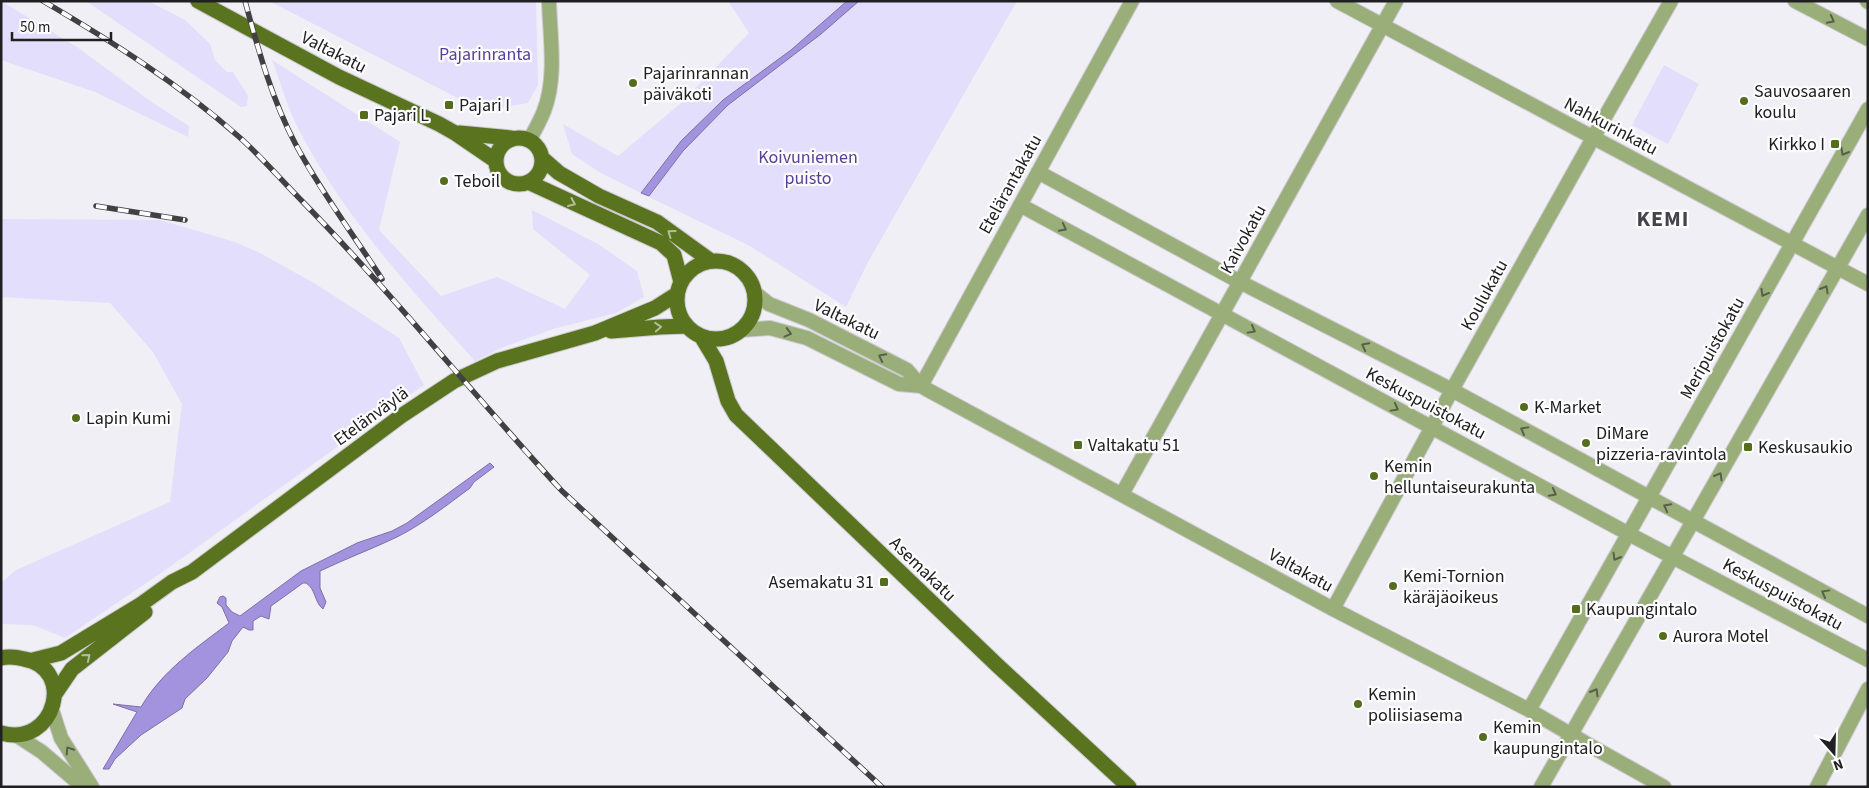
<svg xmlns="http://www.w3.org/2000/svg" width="1869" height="788" viewBox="0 0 1869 788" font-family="'Source Sans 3',sans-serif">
<rect width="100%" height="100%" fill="#f0eff6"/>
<!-- green -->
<path fill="#e2defb" d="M 1,1 L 77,47 L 153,103 L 189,126 L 188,137 L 95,92 L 1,60 Z
M 86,1 L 148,1 L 185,20 L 210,44 L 215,60 L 227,72 L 233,72 L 248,96 L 247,106 L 241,107 Z
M 269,1 L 536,1 L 538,85 L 528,103 L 483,111 Z
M 728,1 L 847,1 L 791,50 L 723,100 L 681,141 L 641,193 L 601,173 L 572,154 L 563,124 L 618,156 L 681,103 L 749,33 Z
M 859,1 L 1017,1 L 868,262 L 846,307 L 750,246 L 649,197 L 683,151 L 728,105 L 821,34 Z
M 272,60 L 400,142 L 379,230 L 441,296 L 497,277 L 565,309 L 590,275 L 533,229 L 532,210 L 598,244 L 637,271 L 644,297 L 616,313 L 553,329 L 501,348 L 475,361 C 411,290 342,214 298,128 C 287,107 281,83 272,60 Z
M 1664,65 L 1699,84 L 1668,144 L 1632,125 Z
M 1,219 L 160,220 L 235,242 L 260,253 L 314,283 L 399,338 L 424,385 L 164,571 L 65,638 L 33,625 L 1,624 L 1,583 L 16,570 L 170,502 L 182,404 L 153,352 L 110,303 L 1,297 Z"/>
<!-- water -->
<path fill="#a393de" stroke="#7c70a6" d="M 847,1 L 859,1 L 821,34 L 728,105 L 683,151 L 649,196 L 641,193 L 681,141 L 723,100 L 791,50 Z
M 490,463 L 494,467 L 474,482 L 470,488 C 447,505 423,524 397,537 C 372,549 345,559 320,571 L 320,588 L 326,602 L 323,609 C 314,602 316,589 306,583 L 303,583 L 271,606 L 269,619 L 261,616 L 253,621 L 253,630 L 249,630 L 243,627 L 232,641 L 228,652 L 207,678 L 185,699 L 182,708 L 141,735 L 115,759 L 109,769 L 103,769 L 137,712 L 113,704 L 141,707 C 162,671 196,648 229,623 L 222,607 L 217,603 L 220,597 L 223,596 L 226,598 L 226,605 L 232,612 L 240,616 L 301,571 L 357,543 L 392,531 L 407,523 Z"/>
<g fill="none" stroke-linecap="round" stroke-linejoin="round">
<!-- minor casing -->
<g stroke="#cbcad0" stroke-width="16">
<path id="minor" d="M 1337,1 L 1868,284
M 1795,1 L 1868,39
M 1867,1 L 1868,2
M 530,139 C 535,130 540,121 544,111 C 557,77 550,37 549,1
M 1038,172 L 1240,282 L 1452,390 L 1868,616
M 1020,205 L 1629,534 L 1868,660
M 754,292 L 769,304 L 809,320 L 907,370 L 921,386 L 928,390 L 1333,609 L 1529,710 L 1589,745 L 1664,787
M 740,330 L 770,328 L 807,338 L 899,384 L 921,386
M 921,386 L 1132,1
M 1122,494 L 1396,1
M 1333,609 L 1452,390 L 1593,138 L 1671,1
M 52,710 L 61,738 L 92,787
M 1529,710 L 1868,109
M 16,735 L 42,752 L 83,787
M 1541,787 L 1868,215
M 1817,787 L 1868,689"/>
</g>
<!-- major casing -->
<g stroke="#cbcad0" stroke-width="17">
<path id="major" d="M 198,1 L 339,77 L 439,124 L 455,133 L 496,161
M 459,133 L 511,138
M496 161a23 23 0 1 1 46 0a23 23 0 1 1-46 0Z
M 543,159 L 559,173 L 599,196 L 657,222 L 711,261
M 528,182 L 661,243 L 674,255 L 681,282
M677 300a39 39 0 1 1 78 0a39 39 0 1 1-78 0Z
M 611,331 L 660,327 L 687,326
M 701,336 L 716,361 L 728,401 L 736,415 L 997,665 L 1129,787
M 1,658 C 10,656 16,657 24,659 C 76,668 56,748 1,733
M 33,660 L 61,653 L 140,605 L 172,582 L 192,572 L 401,416 L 454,381 L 497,361 L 595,333 L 655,308 L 677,294
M 55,694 L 72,669 L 145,612"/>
</g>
<!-- minor -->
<use href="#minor" stroke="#9aae7a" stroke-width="14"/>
<!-- major -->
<use href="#major" stroke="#59731e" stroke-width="15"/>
<!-- rail casing -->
<g stroke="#414144" stroke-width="5.5">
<path id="rail" d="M 43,1 C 111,41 179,84 238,136 C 261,156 281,180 302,201 C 393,294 474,396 562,491 L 882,787
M 245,1 C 258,49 272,100 296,145 C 321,192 353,234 382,279
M 96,206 L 185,220"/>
</g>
<!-- rail -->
<use href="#rail" stroke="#fdfdfe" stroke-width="4" stroke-dasharray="11" stroke-linecap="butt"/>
</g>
<!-- one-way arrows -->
<defs><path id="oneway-chevron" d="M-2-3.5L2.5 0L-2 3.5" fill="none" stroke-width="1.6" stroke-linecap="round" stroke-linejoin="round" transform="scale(1.25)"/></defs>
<g stroke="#57604a">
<use href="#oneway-chevron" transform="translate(1831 20) rotate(27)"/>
<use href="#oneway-chevron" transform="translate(1844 152) rotate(120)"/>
<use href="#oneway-chevron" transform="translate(1063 228) rotate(28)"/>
<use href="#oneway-chevron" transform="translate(1825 289) rotate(-60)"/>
<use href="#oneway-chevron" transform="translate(1764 293) rotate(119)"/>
<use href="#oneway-chevron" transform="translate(1252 330) rotate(29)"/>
<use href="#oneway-chevron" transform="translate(788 333) rotate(15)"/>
<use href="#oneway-chevron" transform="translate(1365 346) rotate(-153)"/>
<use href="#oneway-chevron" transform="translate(882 357) rotate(-153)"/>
<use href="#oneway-chevron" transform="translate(1395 408) rotate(29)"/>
<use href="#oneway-chevron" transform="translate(1524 430) rotate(-151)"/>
<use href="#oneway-chevron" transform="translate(1719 476) rotate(-60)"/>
<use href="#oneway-chevron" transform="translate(1553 493) rotate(28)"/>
<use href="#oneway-chevron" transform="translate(1667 507) rotate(-152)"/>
<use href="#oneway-chevron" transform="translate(1616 557) rotate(120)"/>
<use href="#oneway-chevron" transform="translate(1825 593) rotate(-151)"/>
<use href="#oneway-chevron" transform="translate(1595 692) rotate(-60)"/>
<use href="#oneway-chevron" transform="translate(69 750) rotate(-123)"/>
</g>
<g stroke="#b3bf99">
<use href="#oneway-chevron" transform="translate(572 203) rotate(24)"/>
<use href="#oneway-chevron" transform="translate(671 233) rotate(-144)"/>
<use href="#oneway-chevron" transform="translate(658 327) rotate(-4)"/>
<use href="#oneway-chevron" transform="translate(87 657) rotate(-40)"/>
</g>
<!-- markers -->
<g fill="#546c1d" stroke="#fdfdfe" stroke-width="2">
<circle cx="633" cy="83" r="5"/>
<circle cx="1744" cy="101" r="5"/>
<rect x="444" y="100" width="10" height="10" rx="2.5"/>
<rect x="359" y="110" width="10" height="10" rx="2.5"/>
<rect x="1830" y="139" width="10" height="10" rx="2.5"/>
<circle cx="444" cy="181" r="5"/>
<circle cx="1524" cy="407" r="5"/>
<circle cx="76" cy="418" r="5"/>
<circle cx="1586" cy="443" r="5"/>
<rect x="1073" y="440" width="10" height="10" rx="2.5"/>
<rect x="1743" y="442" width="10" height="10" rx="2.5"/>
<circle cx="1374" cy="476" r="5"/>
<rect x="879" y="577" width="10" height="10" rx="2.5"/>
<circle cx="1393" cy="586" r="5"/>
<rect x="1571" y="604" width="10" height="10" rx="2.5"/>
<circle cx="1663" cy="636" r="5"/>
<circle cx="1358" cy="704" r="5"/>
<circle cx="1483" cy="737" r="5"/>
</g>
<g text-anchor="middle" stroke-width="4.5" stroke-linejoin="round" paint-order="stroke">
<!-- street labels -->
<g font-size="18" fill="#202022" stroke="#fdfdfe">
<text transform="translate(334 52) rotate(27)" y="6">Valtakatu</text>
<text transform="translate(1611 126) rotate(28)" y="6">Nahkurinkatu</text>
<text transform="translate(1010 184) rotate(-61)" y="6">Etelärantakatu</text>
<text transform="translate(1243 239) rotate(-61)" y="6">Kaivokatu</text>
<text transform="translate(1484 295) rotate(-61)" y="6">Koulukatu</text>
<text transform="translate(847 319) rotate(26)" y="6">Valtakatu</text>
<text transform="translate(1712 348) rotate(-61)" y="6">Meripuistokatu</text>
<text transform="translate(1426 403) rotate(28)" y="6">Keskuspuistokatu</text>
<text transform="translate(371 416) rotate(-36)" y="6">Etelänväylä</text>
<text transform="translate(923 569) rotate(44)" y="6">Asemakatu</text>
<text transform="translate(1301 570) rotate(29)" y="6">Valtakatu</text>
<text transform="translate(1783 594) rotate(28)" y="6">Keskuspuistokatu</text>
</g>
<!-- park labels -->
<g font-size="18" fill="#583f97" stroke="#fdfdfe">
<text x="485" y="60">Pajarinranta</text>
<text x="808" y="163">Koivuniemen<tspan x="808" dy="21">puisto</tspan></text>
</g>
<!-- poi labels -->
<g font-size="18" fill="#202022" stroke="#fdfdfe" text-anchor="start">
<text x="643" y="79">Pajarinrannan<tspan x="643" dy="21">päiväkoti</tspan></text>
<text x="1754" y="97">Sauvosaaren<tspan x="1754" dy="21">koulu</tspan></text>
<text x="459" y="111">Pajari I</text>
<text x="374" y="121">Pajari L</text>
<text x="1825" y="150" text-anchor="end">Kirkko I</text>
<text x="454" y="187">Teboil</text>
<text x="1534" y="413">K-Market</text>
<text x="86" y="424">Lapin Kumi</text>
<text x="1596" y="439">DiMare<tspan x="1596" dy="21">pizzeria-ravintola</tspan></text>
<text x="1088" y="451">Valtakatu 51</text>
<text x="1758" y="453">Keskusaukio</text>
<text x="1384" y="472">Kemin<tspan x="1384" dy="21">helluntaiseurakunta</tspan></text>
<text x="1403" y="582">Kemi-Tornion<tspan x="1403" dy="21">käräjäoikeus</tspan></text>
<text x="874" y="588" text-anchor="end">Asemakatu 31</text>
<text x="1586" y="615">Kaupungintalo</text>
<text x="1673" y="642">Aurora Motel</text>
<text x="1368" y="700">Kemin<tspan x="1368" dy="21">poliisiasema</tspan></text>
<text x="1493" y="733">Kemin<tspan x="1493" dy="21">kaupungintalo</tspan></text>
</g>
<!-- district labels -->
<g font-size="22" font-weight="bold" letter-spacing="1" fill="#45444b" stroke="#fdfdfe">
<text x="1663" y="226">KEMI</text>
</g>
</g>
<!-- border -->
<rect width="1869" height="788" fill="none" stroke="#202022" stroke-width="5"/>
<!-- north arrow -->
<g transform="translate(1834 753) rotate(160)" stroke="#fdfdfe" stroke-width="4" paint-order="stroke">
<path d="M0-4L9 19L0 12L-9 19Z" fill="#202022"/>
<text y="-8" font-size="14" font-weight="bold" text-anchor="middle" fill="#202022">N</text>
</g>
<!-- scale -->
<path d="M12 32v8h99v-8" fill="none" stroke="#202022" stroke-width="2.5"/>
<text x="20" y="32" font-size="15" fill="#202022" stroke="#fdfdfe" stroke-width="4" paint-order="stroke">50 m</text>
</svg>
